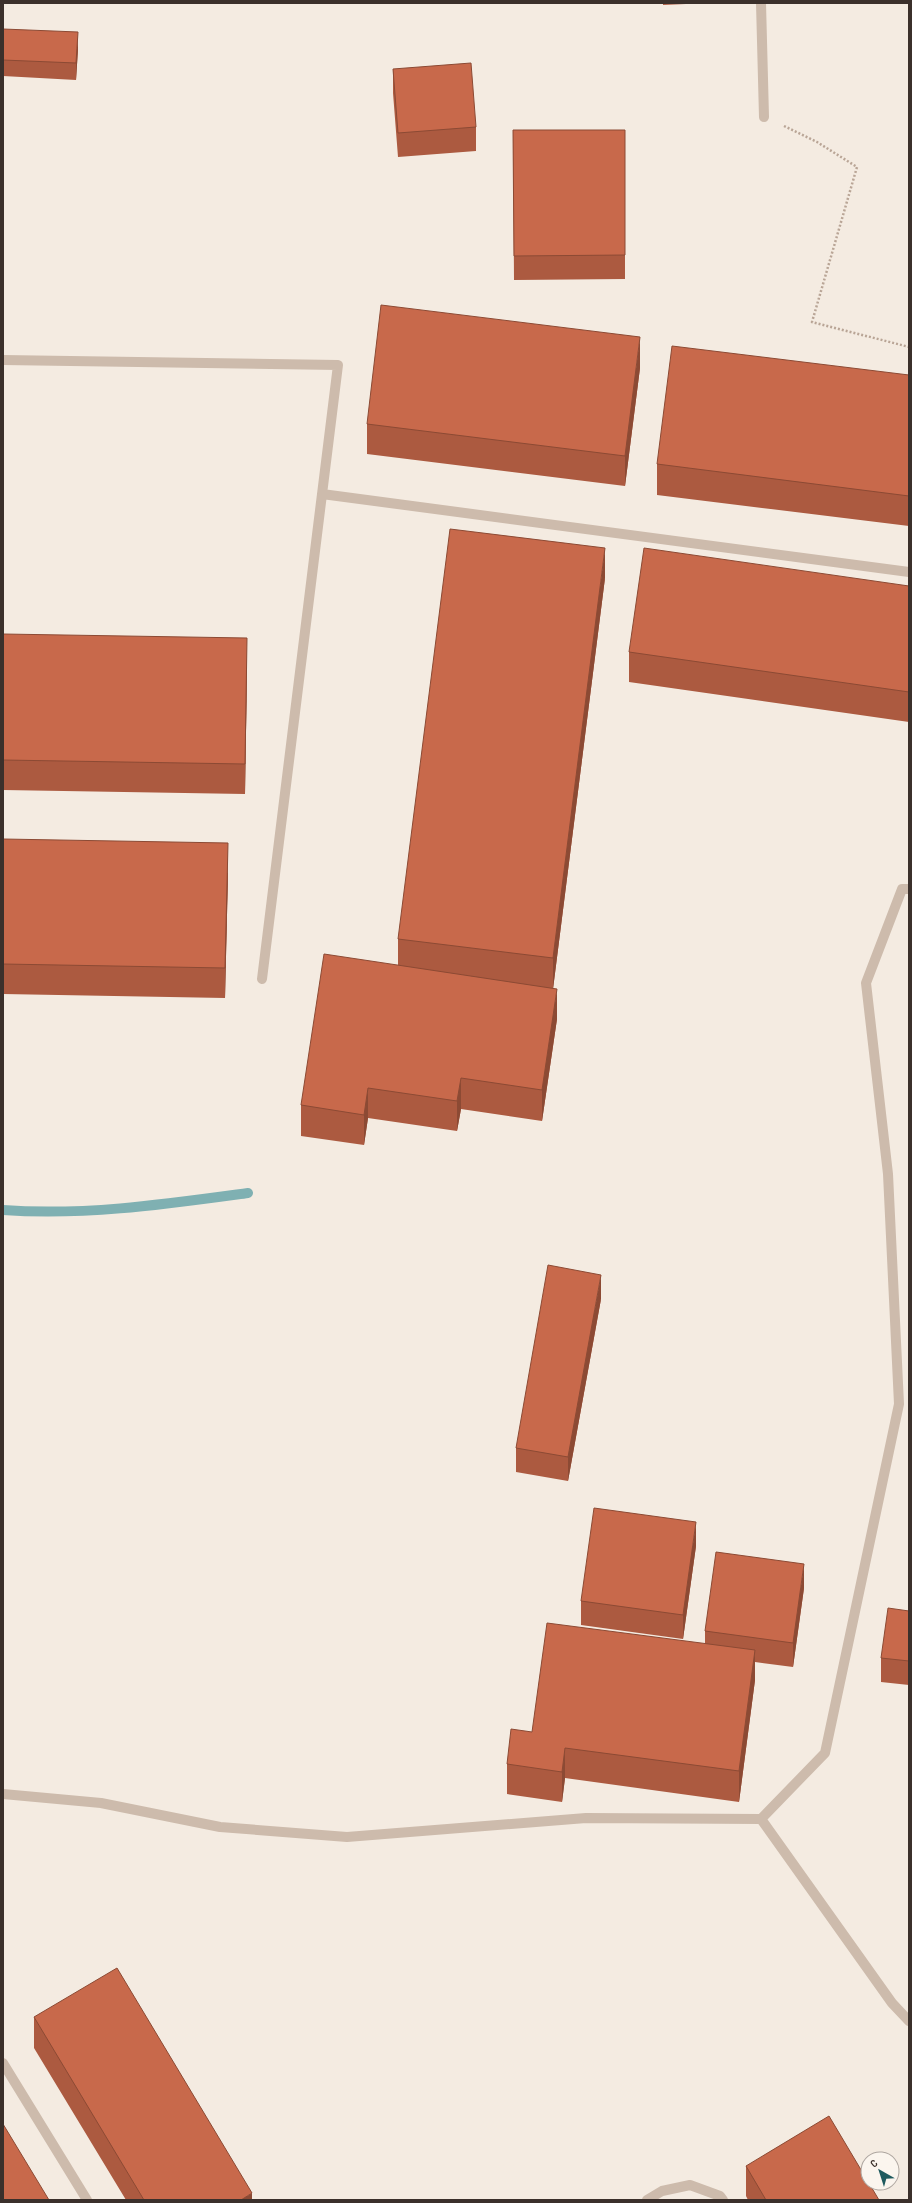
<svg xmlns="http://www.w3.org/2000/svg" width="912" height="2203" viewBox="0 0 912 2203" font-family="'Sofia Sans Condensed',sans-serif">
<rect width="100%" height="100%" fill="#f4ebe1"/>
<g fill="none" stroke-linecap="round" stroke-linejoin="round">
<!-- stream -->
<path stroke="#7fb0b2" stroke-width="10" d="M 3,1210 C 85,1216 167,1204 248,1193"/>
<!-- path -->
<path stroke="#b9a596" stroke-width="2.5" stroke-dasharray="2 2" stroke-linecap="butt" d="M 784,126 L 817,142 L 857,167 L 812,322 L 909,347"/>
<!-- lane -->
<path stroke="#cdbbac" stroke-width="10" d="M 761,3 L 764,117
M 3,360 L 338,365 L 262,979
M 322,494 L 909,572
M 3,1794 L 101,1803 L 220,1827 L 347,1837 L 586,1818 L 761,1819 L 825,1753 L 899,1404 L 888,1174 L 866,983 L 902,889 L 909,889
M 761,1819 L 892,2003 L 909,2021
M 3,2063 L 87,2200
M 647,2200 L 662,2191 L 690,2185 L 720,2196 L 723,2200"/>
</g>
<!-- wall -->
<path fill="#ac5a40" d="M 663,3 L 709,3 L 663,5 Z
M 3,29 L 78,49 L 76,80 L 3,76 Z
M 393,69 L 476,127 L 476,151 L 398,157 L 393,93 Z
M 513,130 L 625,130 L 625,279 L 514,280 Z
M 640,368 L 625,486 L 367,454 L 367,424 Z
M 909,375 L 909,526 L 657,495 L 657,464 Z
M 605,578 L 553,989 L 557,1019 L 542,1121 L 461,1109 L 457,1131 L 368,1118 L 364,1145 L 301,1136 L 301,1105 L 398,966 L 398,939 Z
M 909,586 L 909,722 L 629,682 L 629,652 Z
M 3,634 L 247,668 L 245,794 L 3,790 Z
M 3,839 L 228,873 L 225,998 L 3,994 Z
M 601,1299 L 568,1481 L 516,1472 L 516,1448 Z
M 696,1546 L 683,1639 L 581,1625 L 581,1601 Z
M 804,1588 L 793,1667 L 755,1662 L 755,1680 L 739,1802 L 565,1778 L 562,1802 L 507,1794 L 507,1764 L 532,1732 L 705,1644 L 705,1631 Z
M 909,1611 L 909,1685 L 881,1682 L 881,1658 Z
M 34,2017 L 252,2200 L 126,2200 L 34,2048 Z
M 746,2166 L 879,2200 L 748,2200 L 746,2196 Z"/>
<!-- shaded-wall -->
<path fill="#8c4a34" d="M 78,32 L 78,49 L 76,80 L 76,63 Z
M 640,337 L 640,368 L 625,486 L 625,456 Z
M 605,548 L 605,578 L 553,989 L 553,958 Z
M 247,638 L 247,668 L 245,794 L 245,764 Z
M 228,843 L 228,873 L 225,998 L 225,968 Z
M 557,989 L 557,1019 L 542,1121 L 542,1090 Z
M 461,1078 L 461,1109 L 457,1131 L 457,1101 Z
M 368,1088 L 368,1118 L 364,1145 L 364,1115 Z
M 601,1275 L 601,1299 L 568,1481 L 568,1457 Z
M 696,1522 L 696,1546 L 683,1639 L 683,1615 Z
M 804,1564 L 804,1588 L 793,1667 L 793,1643 Z
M 755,1650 L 755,1680 L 739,1802 L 739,1771 Z
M 565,1748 L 565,1778 L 562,1802 L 562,1772 Z
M 252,2193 L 252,2200 L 241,2200 Z"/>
<!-- building -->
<path fill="#c8694b" stroke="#8c4a34" d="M 3,29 L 78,32 L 76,63 L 3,60 Z
M 471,63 L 476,127 L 398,133 L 393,69 Z
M 513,130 L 625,130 L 625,255 L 514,256 Z
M 381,305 L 640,337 L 625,456 L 367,424 Z
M 672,346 L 909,375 L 909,496 L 657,464 Z
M 450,529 L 605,548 L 553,958 L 398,939 Z
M 644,548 L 909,586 L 909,692 L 629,652 Z
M 3,634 L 247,638 L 245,764 L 3,760 Z
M 3,839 L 228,843 L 225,968 L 3,964 Z
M 324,954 L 557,989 L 542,1090 L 461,1078 L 457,1101 L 368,1088 L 364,1115 L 301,1105 Z
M 548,1265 L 601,1275 L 568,1457 L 516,1448 Z
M 594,1508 L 696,1522 L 683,1615 L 581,1601 Z
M 716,1552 L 804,1564 L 793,1643 L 705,1631 Z
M 888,1608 L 909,1611 L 909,1661 L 881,1658 Z
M 547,1623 L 755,1650 L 739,1771 L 565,1748 L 562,1772 L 507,1764 L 511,1729 L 532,1732 Z
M 117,1968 L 252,2193 L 241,2200 L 144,2200 L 34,2017 Z
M 829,2116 L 879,2200 L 766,2200 L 746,2166 Z
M 3,2124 L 49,2200 L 3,2200 Z"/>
<!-- border -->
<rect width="912" height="2203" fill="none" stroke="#3b302b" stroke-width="8"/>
<!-- north arrow -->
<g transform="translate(880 2171) rotate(321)"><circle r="19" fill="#fbf5ee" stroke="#aea6a0"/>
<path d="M0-3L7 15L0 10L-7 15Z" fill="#1f5a5e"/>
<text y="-6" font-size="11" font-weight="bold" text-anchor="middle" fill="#3b302b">С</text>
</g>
</svg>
